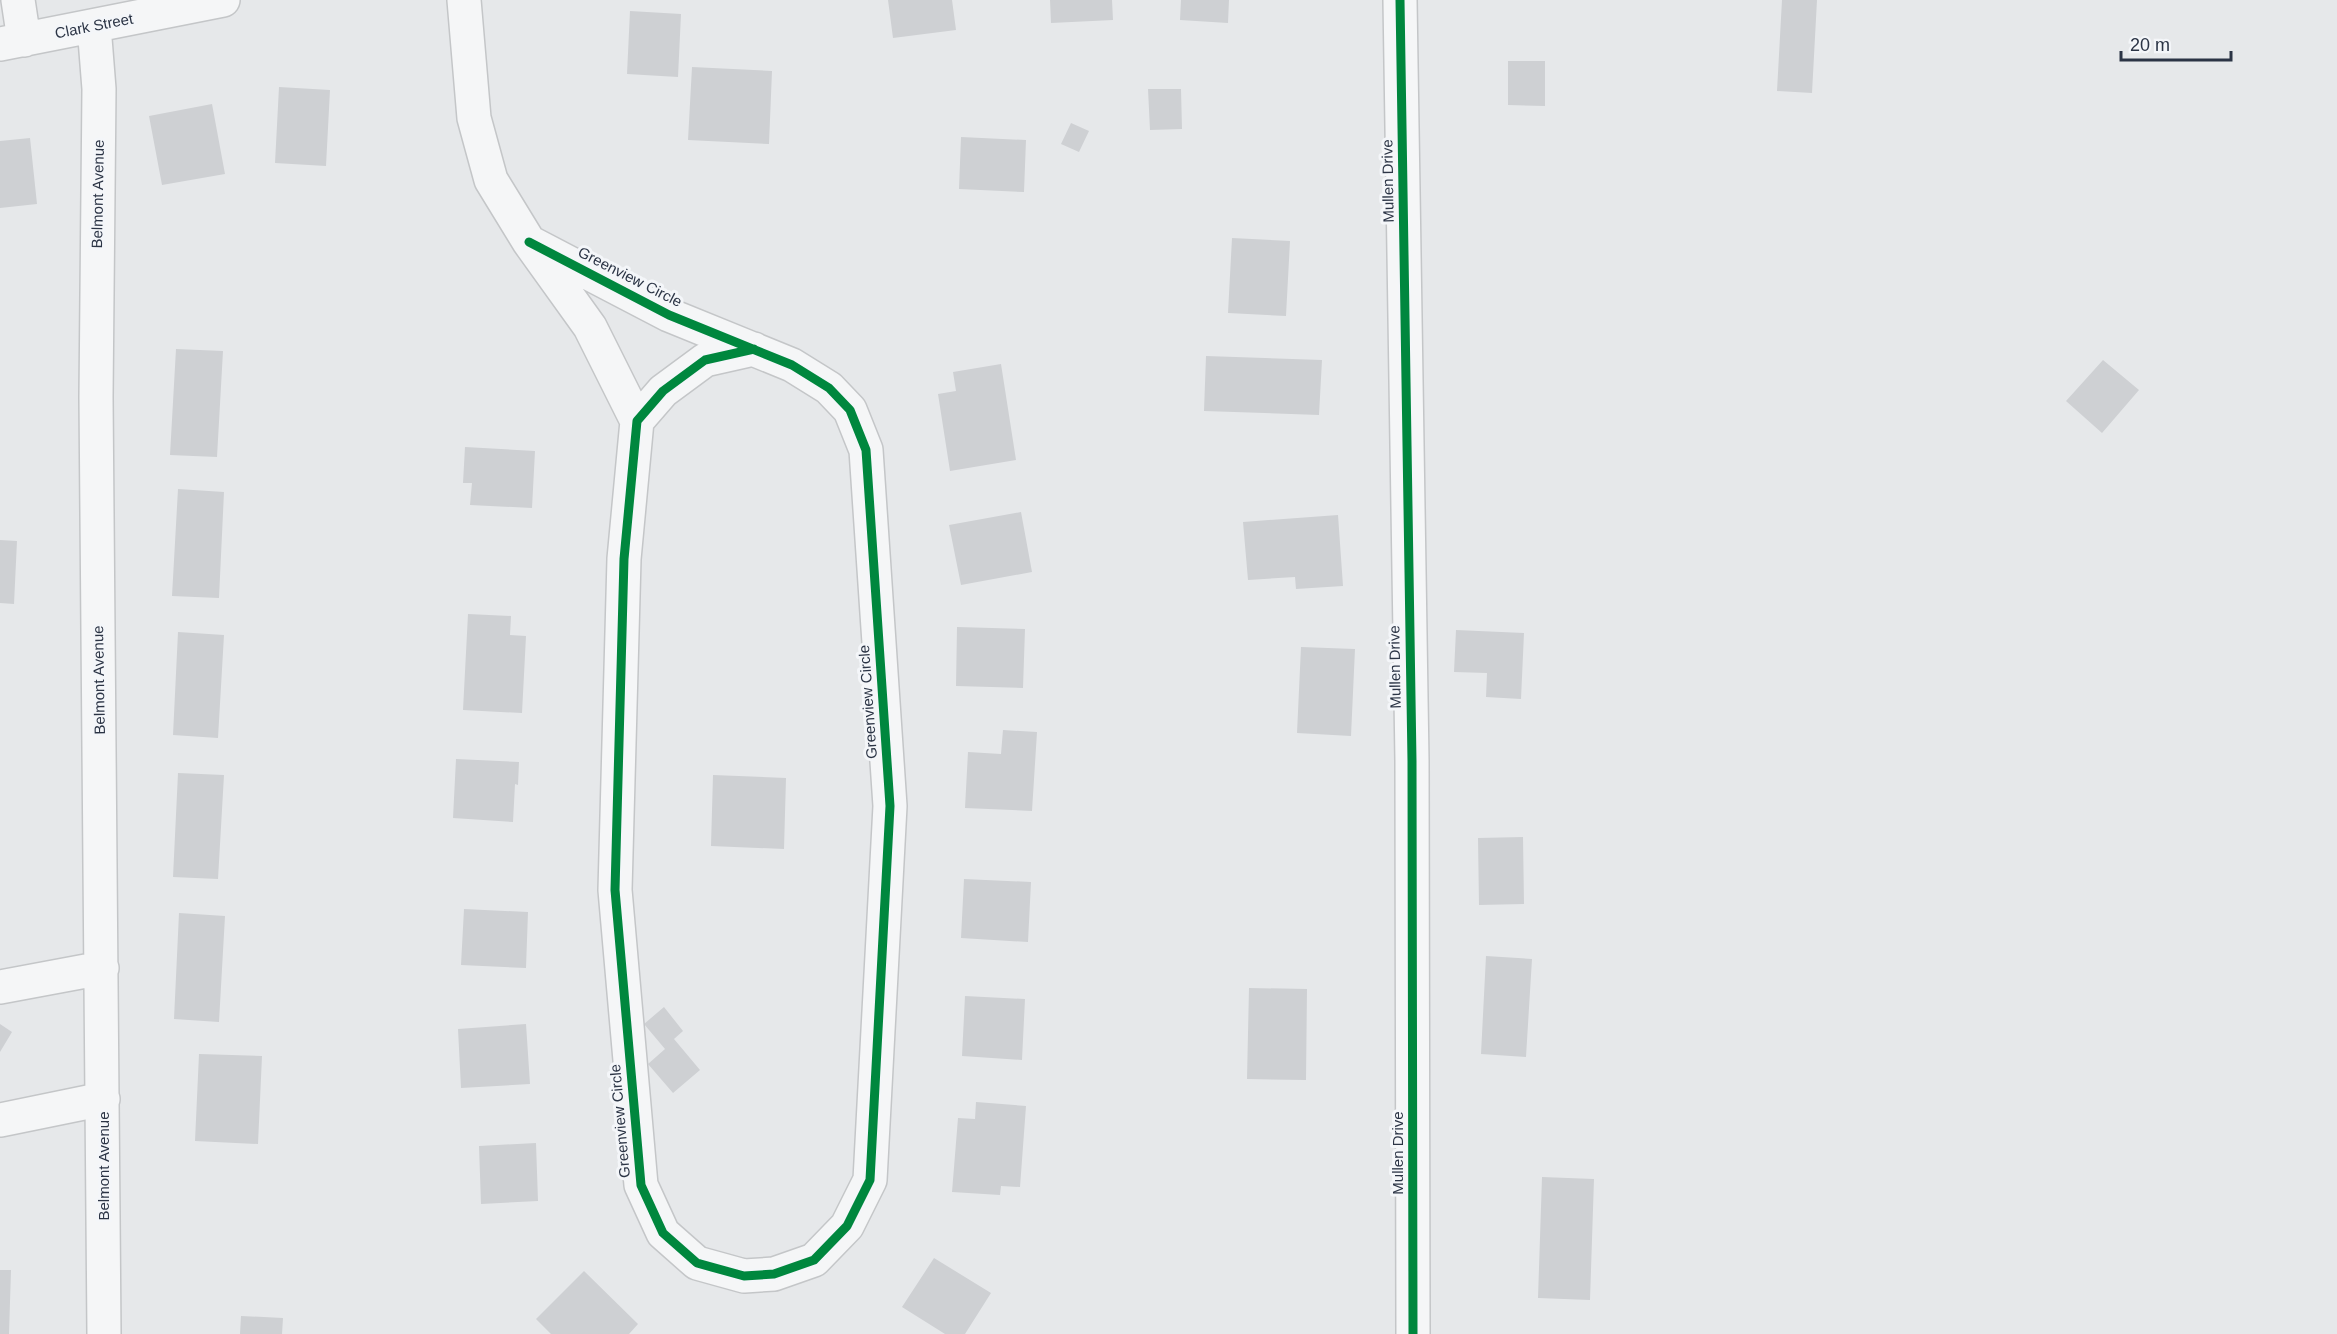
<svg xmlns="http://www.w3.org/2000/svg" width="2337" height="1334" viewBox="0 0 2337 1334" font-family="Arial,sans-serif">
<rect width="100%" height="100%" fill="#e6e8ea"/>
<!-- building -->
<path fill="#ced0d3" d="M 888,0 L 952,0 L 956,30 L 893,38 Z
M 1050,0 L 1112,0 L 1113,20 L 1051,23 Z
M 1181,0 L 1229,0 L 1228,23 L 1180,20 Z
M 1782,0 L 1817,0 L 1812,93 L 1777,91 Z
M 630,11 L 681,14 L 678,77 L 627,74 Z
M 1508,61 L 1545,61 L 1545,106 L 1508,105 Z
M 692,67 L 772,71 L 769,144 L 688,140 Z
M 279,87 L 330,90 L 326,166 L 275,163 Z
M 1148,89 L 1181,89 L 1182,129 L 1150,130 Z
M 212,104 L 225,174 L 162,185 L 149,116 Z
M 1071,123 L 1089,131 L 1079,152 L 1061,144 Z
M 961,137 L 1026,140 L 1024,192 L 959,189 Z
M 30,138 L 37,204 L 0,208 L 0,141 Z
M 1232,238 L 1290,241 L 1286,316 L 1228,313 Z
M 176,349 L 223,351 L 217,457 L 170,455 Z
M 1206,356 L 1322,360 L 1319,415 L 1204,411 Z
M 2103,360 L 2139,390 L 2102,433 L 2066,401 Z
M 1001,364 L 1016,460 L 950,471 L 938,394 L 956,391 L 953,372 Z
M 465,447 L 535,451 L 532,508 L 470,505 L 472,483 L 463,483 Z
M 178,489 L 224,492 L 219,598 L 172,596 Z
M 1021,512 L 1032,572 L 961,585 L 949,525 Z
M 1338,515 L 1343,586 L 1296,589 L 1295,577 L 1248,580 L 1243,522 Z
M 0,540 L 17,541 L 14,604 L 0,603 Z
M 468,614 L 511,616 L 510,635 L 526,636 L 522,713 L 463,710 Z
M 957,627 L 1025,629 L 1023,688 L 956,686 Z
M 1456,630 L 1524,633 L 1521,699 L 1486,697 L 1487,673 L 1454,672 Z
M 178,632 L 224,635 L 218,738 L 173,735 Z
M 1301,647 L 1355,649 L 1351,736 L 1297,733 Z
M 1003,730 L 1037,732 L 1032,811 L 965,808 L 968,752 L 1001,754 Z
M 456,759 L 519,762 L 518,785 L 515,784 L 513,822 L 453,818 Z
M 178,773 L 224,775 L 218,879 L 173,877 Z
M 713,775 L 786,778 L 784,849 L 711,846 Z
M 1523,837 L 1524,904 L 1479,905 L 1478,838 Z
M 964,879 L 1031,882 L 1028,942 L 961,938 Z
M 464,909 L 528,912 L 526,968 L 461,965 Z
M 179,913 L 225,916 L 219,1022 L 174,1019 Z
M 1486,956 L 1532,959 L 1526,1057 L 1481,1054 Z
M 1249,988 L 1307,989 L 1306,1080 L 1247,1079 Z
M 965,996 L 1025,999 L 1022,1060 L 962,1056 Z
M 664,1007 L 683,1031 L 674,1039 L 700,1070 L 673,1093 L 648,1064 L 665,1049 L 644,1024 Z
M 0,1024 L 12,1032 L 0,1052 Z
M 526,1024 L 530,1084 L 461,1088 L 458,1029 Z
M 199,1054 L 262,1056 L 258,1144 L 195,1141 Z
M 976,1102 L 1026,1106 L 1020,1187 L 1001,1186 L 1000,1195 L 952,1192 L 958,1118 L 975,1119 Z
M 536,1143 L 538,1201 L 481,1204 L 479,1146 Z
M 1542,1177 L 1594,1179 L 1590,1300 L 1538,1298 Z
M 934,1258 L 991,1293 L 965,1334 L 945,1334 L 902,1307 Z
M 0,1270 L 11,1270 L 9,1334 L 0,1334 Z
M 584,1271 L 638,1324 L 629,1334 L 551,1334 L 536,1319 Z
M 241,1316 L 283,1318 L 282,1334 L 240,1334 Z"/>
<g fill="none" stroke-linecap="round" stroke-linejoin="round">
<!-- minor casing -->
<g stroke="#c4c6c8" stroke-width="36">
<path id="minor" d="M 18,0 L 24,40
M 464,0 L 474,118 L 491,180 L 529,242 L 590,327 L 637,421
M 1400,0 L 1412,761 L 1413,1334
M 94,26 L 99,89 L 96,397 L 104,1334
M 0,44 L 223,0
M 529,242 L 669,315 L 792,365 L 829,388 L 850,410 L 866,450 L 890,806 L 870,1180 L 847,1226 L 814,1260 L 774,1274 L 744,1276 L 697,1263 L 663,1233 L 641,1185 L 615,890 L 624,559 L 637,421 L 663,391 L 705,360 L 754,349
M 0,987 L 102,968
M 0,1120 L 103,1099"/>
</g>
<!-- minor -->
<use href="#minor" stroke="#f5f6f7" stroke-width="33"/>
<!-- cycleway casing -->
<g stroke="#f4f6f9" stroke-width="13">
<path id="cycleway" d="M 1400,0 L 1412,761 L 1413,1334
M 529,242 L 669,315 L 792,365 L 829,388 L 850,410 L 866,450 L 890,806 L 870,1180 L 847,1226 L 814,1260 L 774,1274 L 744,1276 L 697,1263 L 663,1233 L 641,1185 L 615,890 L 624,559 L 637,421 L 663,391 L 705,360 L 754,349"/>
</g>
<!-- cycleway -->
<use href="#cycleway" stroke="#00873e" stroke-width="9"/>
</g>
<g text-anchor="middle" stroke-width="6" stroke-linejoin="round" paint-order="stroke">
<!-- street labels -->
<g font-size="15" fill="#2b3445" stroke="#f4f6f9">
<text transform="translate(94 26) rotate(-11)" y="5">Clark Street</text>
<text transform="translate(1388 181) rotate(-91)" y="5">Mullen Drive</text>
<text transform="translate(98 194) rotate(-89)" y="5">Belmont Avenue</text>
<text transform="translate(630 277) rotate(27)" y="5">Greenview Circle</text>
<text transform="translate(1395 667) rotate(-91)" y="5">Mullen Drive</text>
<text transform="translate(99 680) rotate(-91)" y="5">Belmont Avenue</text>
<text transform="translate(868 702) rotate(-94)" y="5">Greenview Circle</text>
<text transform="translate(620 1121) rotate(-95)" y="5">Greenview Circle</text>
<text transform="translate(1398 1153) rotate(-90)" y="5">Mullen Drive</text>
<text transform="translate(104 1166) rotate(-90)" y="5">Belmont Avenue</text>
</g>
</g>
<!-- scale -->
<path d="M2121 51v9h110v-9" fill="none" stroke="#2b3445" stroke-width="3"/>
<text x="2130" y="51" font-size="18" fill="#2b3445" stroke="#f4f6f9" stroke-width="4.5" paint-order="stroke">20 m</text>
</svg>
